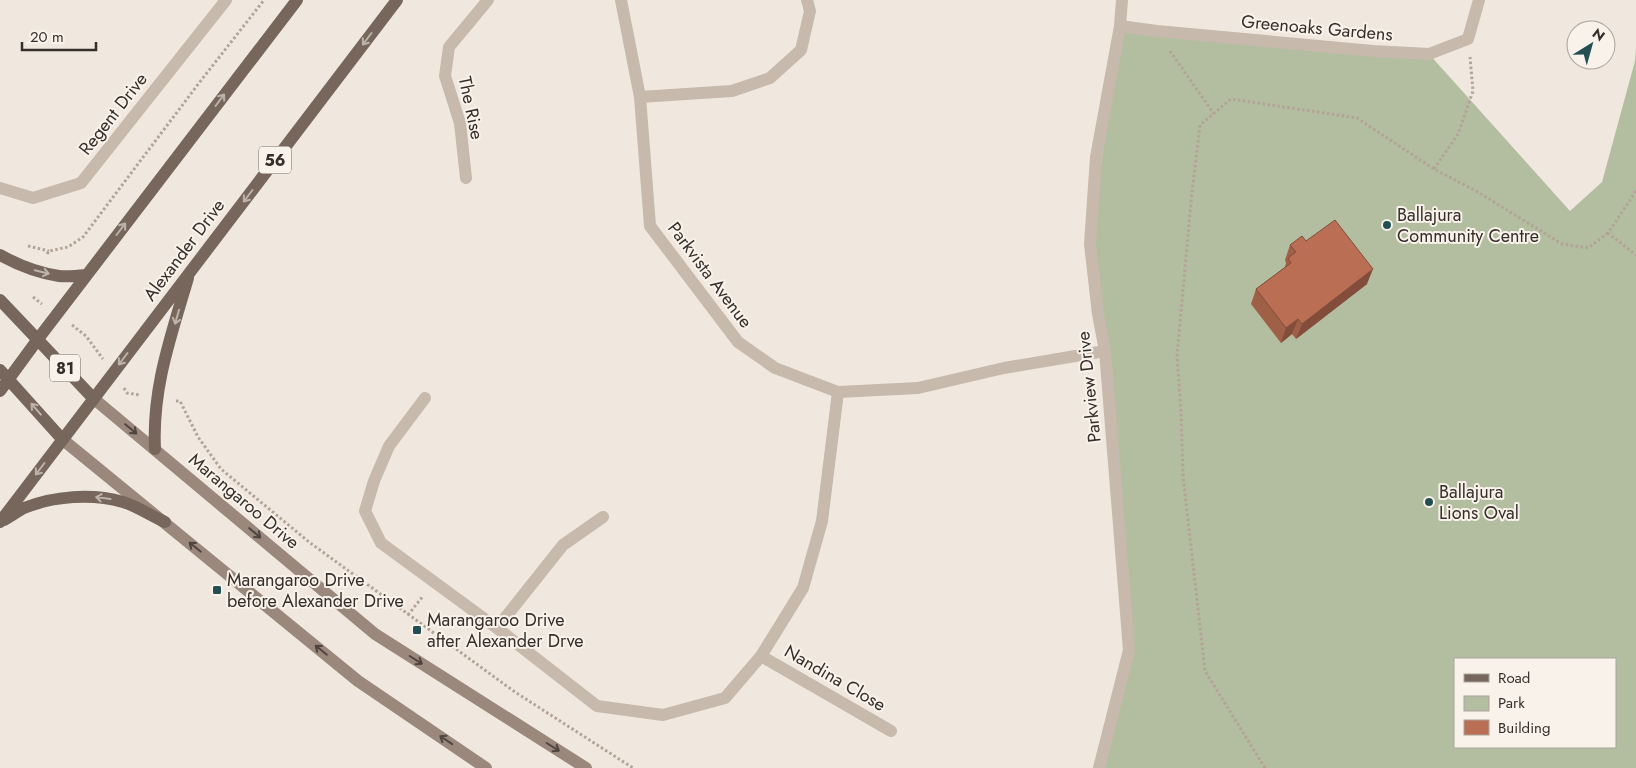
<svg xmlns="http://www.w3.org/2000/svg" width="1636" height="768" viewBox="0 0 1636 768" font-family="Jost,sans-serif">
<rect width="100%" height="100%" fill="#f0e8de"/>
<!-- green -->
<path fill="#b3bea0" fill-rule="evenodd" d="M 1120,26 L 1429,54 L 1570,211 L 1602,182 L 1635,61 L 1636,48 L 1636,768 L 1099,768 L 1129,650 L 1090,244 ZM 1455,659 L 1615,659 L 1615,747 L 1455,747 Z"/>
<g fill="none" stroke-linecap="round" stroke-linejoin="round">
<!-- path -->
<path stroke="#b3a396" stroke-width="3" stroke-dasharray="2.5 2.5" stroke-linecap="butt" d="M 1170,51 L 1214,114
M 1434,169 L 1458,134 L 1473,91 L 1470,57
M 1636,191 L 1608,233 L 1636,255
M 28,246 L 49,251
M 47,254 L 49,251 L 68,247 L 83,237 L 199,83 L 264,0
M 33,297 L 42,304
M 72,325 L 86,336 L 103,359
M 124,388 L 127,393 L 140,395
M 176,401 L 180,401 L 198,437 L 221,469 L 309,542 L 515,692 L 633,768
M 408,615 L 423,596
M 1265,768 L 1205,671 L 1183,476 L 1181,412 L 1177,356 L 1191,202 L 1200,125 L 1231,99 L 1357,118 L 1434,169 L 1476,191 L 1562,244 L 1588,248 L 1608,233"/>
<!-- minor -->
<path stroke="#c7b9ab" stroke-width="12" d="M 621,0 L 640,97 L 650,226 L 738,342 L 775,368 L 838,392 L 918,388 L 1004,368 L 1105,351
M 1120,26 L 1157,31 L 1373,51 L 1429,54 L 1468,39 L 1479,0
M 640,97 L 732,91 L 770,78 L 801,50 L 810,11 L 807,0
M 466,178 L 460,123 L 445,76 L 449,47 L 488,0
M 0,188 L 33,198 L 81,183 L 226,0
M 425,398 L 389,446 L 374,481 L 365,511 L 381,543 L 497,628 L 597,706 L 663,715 L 725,698 L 761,656 L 803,588 L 822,521 L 838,392
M 497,628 L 563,545 L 603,517
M 761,656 L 891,731
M 1099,768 L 1129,650 L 1105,351 L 1098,314 L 1090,244 L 1096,157 L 1120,26 L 1122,0"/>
<!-- secondary -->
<path stroke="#9b887d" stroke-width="12" d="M 93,398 L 375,634 L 586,768
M 62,439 L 358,681 L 486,768"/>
<!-- primary -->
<path stroke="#76665c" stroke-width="12" d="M 0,255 C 18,265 38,273 59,276 C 67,277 77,276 86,275
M 0,300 L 93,398
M 0,370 L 62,439
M 0,391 L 38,339 L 297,0
M 155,449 C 152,388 171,336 188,278
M 4,520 C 11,516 18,511 24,508 C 54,496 92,493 123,502 C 137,506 151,516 165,522
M 0,522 L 397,0"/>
</g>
<!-- wall -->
<path fill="#a05f47" d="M 1306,241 L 1367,284 L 1296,339 L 1292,334 L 1281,343 L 1251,304 L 1256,289 L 1285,267 L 1286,263 L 1285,260 L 1290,245 Z"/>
<!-- shaded-wall -->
<path fill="#824d3a" d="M 1373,269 L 1367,284 L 1296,339 L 1302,324 Z
M 1298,319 L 1292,334 L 1281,343 L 1286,328 Z"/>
<!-- building -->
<path fill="#ba6e53" stroke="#824d3a" d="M 1335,220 L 1373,269 L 1302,324 L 1298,319 L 1286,328 L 1256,289 L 1291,263 L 1288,258 L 1296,252 L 1290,245 L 1302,236 L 1306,241 Z"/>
<!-- one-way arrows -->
<defs><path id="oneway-shaft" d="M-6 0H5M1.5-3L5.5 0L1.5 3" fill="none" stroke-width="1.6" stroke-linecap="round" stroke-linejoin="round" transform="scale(1.25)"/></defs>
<g stroke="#beb3aa">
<use href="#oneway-shaft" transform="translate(367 39) rotate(127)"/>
<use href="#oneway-shaft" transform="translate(220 100) rotate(-53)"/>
<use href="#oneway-shaft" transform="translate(248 196) rotate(127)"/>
<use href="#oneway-shaft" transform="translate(121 229) rotate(-53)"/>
<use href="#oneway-shaft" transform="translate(42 272) rotate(14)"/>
<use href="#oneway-shaft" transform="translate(177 317) rotate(106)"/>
<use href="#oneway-shaft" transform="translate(123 359) rotate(127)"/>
<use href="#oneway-shaft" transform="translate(36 409) rotate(-131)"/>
<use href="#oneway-shaft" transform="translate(40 469) rotate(127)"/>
<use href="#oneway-shaft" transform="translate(103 498) rotate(-172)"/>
</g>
<g stroke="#4f443f">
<use href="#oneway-shaft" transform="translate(131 429) rotate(40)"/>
<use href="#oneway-shaft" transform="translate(255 533) rotate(40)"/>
<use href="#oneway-shaft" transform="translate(195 547) rotate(-141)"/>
<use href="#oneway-shaft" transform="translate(321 650) rotate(-141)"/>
<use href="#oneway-shaft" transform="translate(416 660) rotate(32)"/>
<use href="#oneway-shaft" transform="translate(446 740) rotate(-146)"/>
<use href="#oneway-shaft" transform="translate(553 747) rotate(32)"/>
</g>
<!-- markers -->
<g fill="#234f53" stroke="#f8f2ea" stroke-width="2">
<circle cx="1387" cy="225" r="5"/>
<circle cx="1429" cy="502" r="5"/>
<rect x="212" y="585" width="10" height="10" rx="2.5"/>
<rect x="412" y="625" width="10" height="10" rx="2.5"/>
</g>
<g text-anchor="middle" stroke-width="4" stroke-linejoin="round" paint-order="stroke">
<!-- shield labels -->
<g fill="#f8f2ea" stroke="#706964" stroke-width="1">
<rect x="259" y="146.5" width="32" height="27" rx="4"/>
<rect x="50" y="354.5" width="30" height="27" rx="4"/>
</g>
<g font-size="16" font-weight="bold" fill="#362e2a">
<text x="275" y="166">56</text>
<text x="65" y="374">81</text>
</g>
<!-- street labels -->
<g font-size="18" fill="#362e2a" stroke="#f8f2ea">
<text transform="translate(1317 28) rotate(5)" y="6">Greenoaks Gardens</text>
<text transform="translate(471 108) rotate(78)" y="6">The Rise</text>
<text transform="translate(113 114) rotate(-52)" y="6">Regent Drive</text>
<text transform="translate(184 250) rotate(-53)" y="6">Alexander Drive</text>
<text transform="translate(710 275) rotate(53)" y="6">Parkvista Avenue</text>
<text transform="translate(1089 387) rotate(-96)" y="6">Parkview Drive</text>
<text transform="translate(244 501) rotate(40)" y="6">Marangaroo Drive</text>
<text transform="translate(835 678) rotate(30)" y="6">Nandina Close</text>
</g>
<!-- poi labels -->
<g font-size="18" fill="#362e2a" stroke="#f8f2ea" text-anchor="start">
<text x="1397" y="221">Ballajura<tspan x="1397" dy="21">Community Centre</tspan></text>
<text x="1439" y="498">Ballajura<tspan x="1439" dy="21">Lions Oval</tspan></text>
<text x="227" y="586">Marangaroo Drive<tspan x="227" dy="21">before Alexander Drive</tspan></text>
<text x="427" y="626">Marangaroo Drive<tspan x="427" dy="21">after Alexander Drve</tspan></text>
</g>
</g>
<!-- legend -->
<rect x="1454" y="658" width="162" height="90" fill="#f8f2ea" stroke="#aaa49d"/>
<rect x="1464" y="674" width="25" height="8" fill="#76665c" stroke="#aaa49d"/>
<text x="1498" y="683" font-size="15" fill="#362e2a">Road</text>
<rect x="1464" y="696" width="25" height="15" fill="#b3bea0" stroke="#aaa49d"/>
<text x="1498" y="708" font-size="15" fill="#362e2a">Park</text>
<rect x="1464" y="720" width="25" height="15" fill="#ba6e53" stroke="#aaa49d"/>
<text x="1498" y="733" font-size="15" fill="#362e2a">Building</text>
<!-- north arrow -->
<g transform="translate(1591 45) rotate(37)"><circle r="24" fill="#f8f2ea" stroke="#aaa49d"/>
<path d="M0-4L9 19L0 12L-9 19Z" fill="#234f53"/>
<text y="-8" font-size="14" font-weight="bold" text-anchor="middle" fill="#362e2a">N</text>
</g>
<!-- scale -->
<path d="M22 42v8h74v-8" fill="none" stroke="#362e2a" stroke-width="2.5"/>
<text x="30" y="42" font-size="15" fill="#362e2a" stroke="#f8f2ea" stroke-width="4" paint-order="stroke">20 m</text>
</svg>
